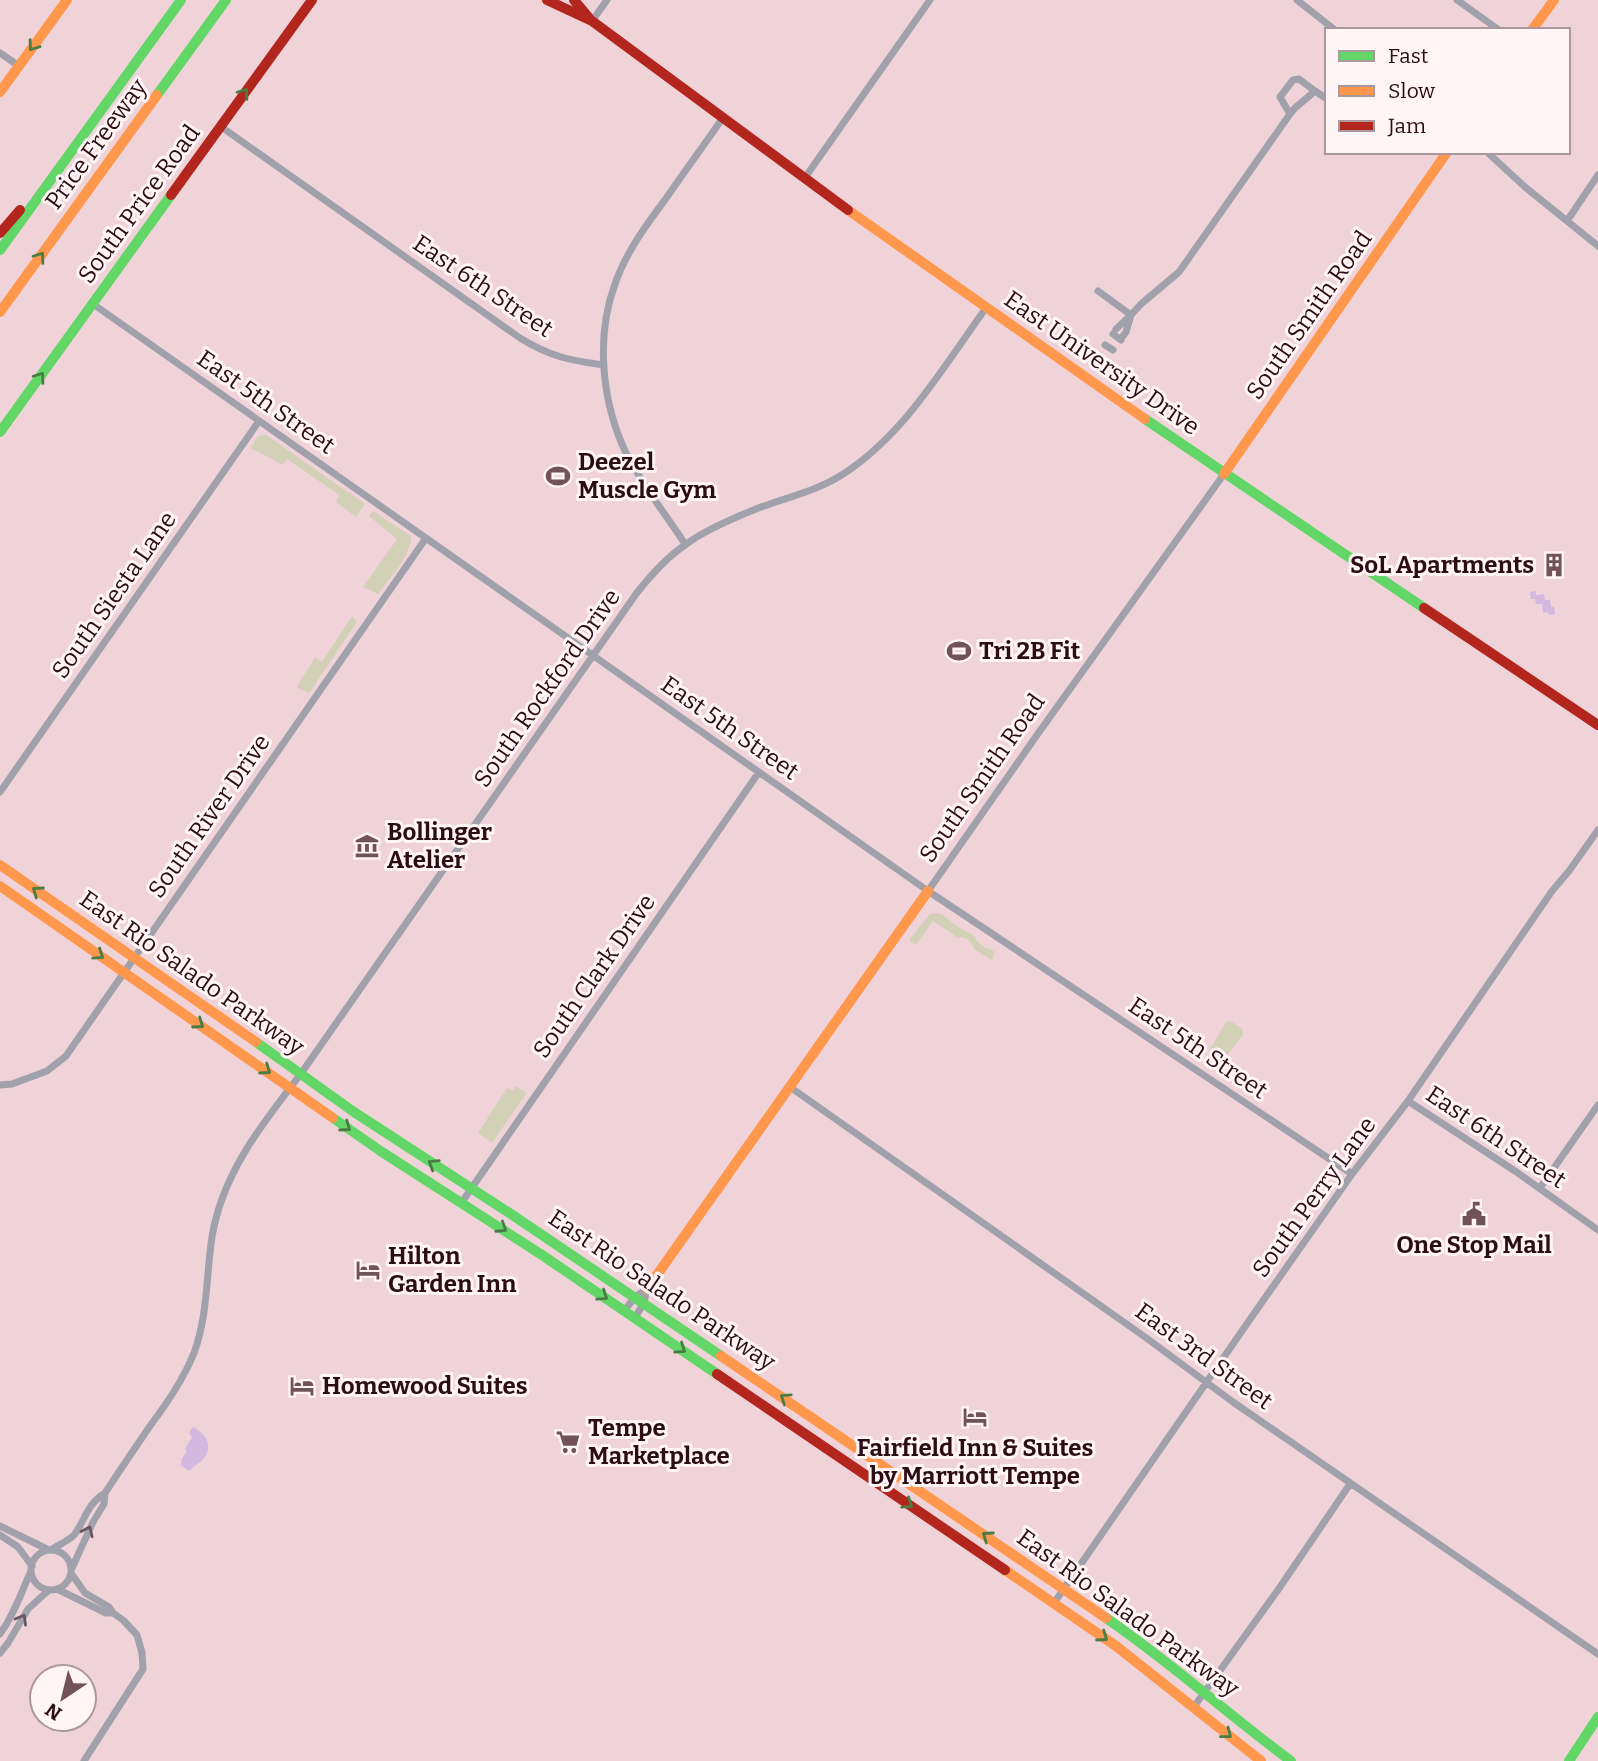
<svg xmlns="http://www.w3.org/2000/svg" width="1598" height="1761" viewBox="0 0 1598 1761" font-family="Bitter,serif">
<rect width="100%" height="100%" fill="#f0d3d8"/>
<!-- green -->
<path fill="#d2d1b7" d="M 262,435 L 266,435 L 365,504 L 356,517 L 336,502 L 339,495 L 287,459 L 283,465 L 251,448 L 258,436 Z
M 373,511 L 411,536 C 413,552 388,580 378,594 L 363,587 L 397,539 L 369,516 Z
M 352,616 L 357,622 L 309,693 L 297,687 C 302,677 310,667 315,657 L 322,662 Z
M 936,913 L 943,915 L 961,929 L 972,934 L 978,942 L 984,947 L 992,950 L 995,953 L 992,960 L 974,949 C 972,941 966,936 958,938 L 933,921 L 916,945 L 909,940 L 930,914 Z
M 1230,1021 L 1242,1028 L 1243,1035 L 1218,1067 L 1207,1061 L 1209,1051 L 1226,1022 Z
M 516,1086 L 525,1092 L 526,1094 L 492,1143 L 478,1133 L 507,1088 L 513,1091 Z"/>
<!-- water -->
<path fill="#d4b8e2" d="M 1536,591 L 1536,595 L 1544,594 L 1545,600 L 1550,600 L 1551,607 L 1554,607 L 1555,614 L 1549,615 L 1548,612 L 1543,613 L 1542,604 L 1536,604 L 1535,599 L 1531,599 L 1530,592 Z
M 193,1427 C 203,1432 213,1443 206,1455 C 203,1461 194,1466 189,1471 L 180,1465 L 182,1462 L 181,1460 L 187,1451 L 185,1449 L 192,1437 L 189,1433 Z"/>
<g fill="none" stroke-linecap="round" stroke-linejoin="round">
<!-- street -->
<path stroke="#a0a1aa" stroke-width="7" d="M 1297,0 L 1335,30
M 1457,0 L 1499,30
M 592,21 L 607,0
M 0,53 L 19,66
M 1315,91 L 1327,99
M 220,126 L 520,338 C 551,357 569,360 603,365
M 1487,152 L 1525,187 L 1598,246
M 804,179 L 930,0
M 1567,221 L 1598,175
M 1098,291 L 1131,315 L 1141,304 L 1179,272 L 1290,114 L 1295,108 L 1315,91 L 1299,79 L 1293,80 L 1280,97 L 1290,114
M 93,304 L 928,891 L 1352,1174
M 1116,329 L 1131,315 L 1126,332 L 1123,336
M 1113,334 L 1121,340
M 1105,345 L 1113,350
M 685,544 C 666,515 643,486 627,455 C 602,404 595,338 615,284 C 626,252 647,224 667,197 C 685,171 704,145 722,119
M 0,792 L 259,421
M 928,891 L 1037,735 L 1224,474
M 0,1085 L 12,1084 L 47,1071 L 66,1056 L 426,538
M 790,1087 L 1145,1337 L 1233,1402 L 1598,1654
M 1408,1101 L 1515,1171 L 1598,1230
M 1540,1188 L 1598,1105
M 462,1202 L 759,772
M 624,1311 L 635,1297 L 647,1289
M 635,1318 L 644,1302 L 647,1289
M 0,1526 L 49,1550
M 0,1535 L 18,1547 L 32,1566
M 51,1550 C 59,1544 69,1541 75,1534 C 86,1518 87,1504 105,1493 C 120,1470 135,1448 150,1426 C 167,1403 183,1380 194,1353 C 208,1315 206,1276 212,1237 C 222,1174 262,1124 300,1075 L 636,594 C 650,576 666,558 685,545 C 702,532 736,517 756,509 C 784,498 814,492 840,476 C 904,436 943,367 986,308
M31 1570a20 20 0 1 1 40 0a20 20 0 1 1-40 0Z
M 72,1568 L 93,1522 L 104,1504 L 105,1493
M 71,1573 L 85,1593 L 109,1607 L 113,1613 L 123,1620 L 137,1635 L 142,1653 L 143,1669 L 84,1761
M 57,1589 L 106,1613 L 113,1613
M 1054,1603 L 1253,1315 L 1352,1174 L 1408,1101 L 1552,891 L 1569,871 L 1598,830
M 0,1634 C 14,1615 21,1593 31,1571
M 0,1653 L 8,1643 L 28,1609 L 49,1590
M 1193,1708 L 1278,1590 L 1350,1484"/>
<!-- fast -->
<path stroke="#63d668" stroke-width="10" d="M 157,95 L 226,0
M 0,250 L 181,0
M 1145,419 L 1424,608
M 0,432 L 171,195
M 256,1042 L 354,1112 L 511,1214 L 721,1356
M 333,1118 L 382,1152 L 542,1255 L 717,1374
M 1106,1618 C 1171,1662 1228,1715 1291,1761
M 1569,1761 L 1598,1717"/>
<!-- slow -->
<path stroke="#ff974d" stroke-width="10" d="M 1532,30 L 1554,0
M 0,92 L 67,0
M 848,210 L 1145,419
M 0,312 L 157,95
M 1224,474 L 1447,152
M 0,865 L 256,1042
M 0,886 L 333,1118
M 647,1289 L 928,891
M 721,1356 L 1106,1618
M 1005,1570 L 1116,1646 L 1261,1761"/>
<!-- jam -->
<path stroke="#b3261e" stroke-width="10" d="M 547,0 L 592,21 L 848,210
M 574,0 L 589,18
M 171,195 L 312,0
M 0,233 L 20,210
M 1424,608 L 1598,725
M 717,1374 L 1005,1570"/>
</g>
<!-- one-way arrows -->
<defs><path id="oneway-chevron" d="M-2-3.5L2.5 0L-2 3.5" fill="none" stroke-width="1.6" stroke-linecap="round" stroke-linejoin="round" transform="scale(1.75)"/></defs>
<g stroke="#4a7c43">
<use href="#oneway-chevron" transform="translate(33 46) rotate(126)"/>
<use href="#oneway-chevron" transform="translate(244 93) rotate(-54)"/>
<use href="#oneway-chevron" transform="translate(40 257) rotate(-54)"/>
<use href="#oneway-chevron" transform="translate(40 377) rotate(-54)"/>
<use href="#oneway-chevron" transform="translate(37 891) rotate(-145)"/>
<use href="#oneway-chevron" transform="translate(99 955) rotate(34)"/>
<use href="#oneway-chevron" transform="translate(199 1024) rotate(35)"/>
<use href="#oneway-chevron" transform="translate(266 1070) rotate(35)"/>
<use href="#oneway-chevron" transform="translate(346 1127) rotate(35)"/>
<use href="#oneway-chevron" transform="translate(433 1164) rotate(-148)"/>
<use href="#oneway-chevron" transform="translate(502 1228) rotate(33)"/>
<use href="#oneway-chevron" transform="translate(603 1296) rotate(34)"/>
<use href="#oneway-chevron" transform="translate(681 1349) rotate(34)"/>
<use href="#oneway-chevron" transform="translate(785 1398) rotate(-146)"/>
<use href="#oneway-chevron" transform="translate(908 1504) rotate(34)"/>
<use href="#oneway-chevron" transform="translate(987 1536) rotate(-145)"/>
<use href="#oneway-chevron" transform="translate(1103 1637) rotate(35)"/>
<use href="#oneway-chevron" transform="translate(1227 1734) rotate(38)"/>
</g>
<g stroke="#665760">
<use href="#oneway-chevron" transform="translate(88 1531) rotate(-65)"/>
<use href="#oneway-chevron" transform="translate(22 1619) rotate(-60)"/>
</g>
<!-- icons -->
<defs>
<g id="stadium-bare" transform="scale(1.89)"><path d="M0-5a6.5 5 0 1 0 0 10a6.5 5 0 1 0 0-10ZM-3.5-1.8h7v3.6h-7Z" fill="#715259" stroke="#fff5f7" stroke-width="2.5" paint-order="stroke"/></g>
<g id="building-bare" transform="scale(1.89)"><path d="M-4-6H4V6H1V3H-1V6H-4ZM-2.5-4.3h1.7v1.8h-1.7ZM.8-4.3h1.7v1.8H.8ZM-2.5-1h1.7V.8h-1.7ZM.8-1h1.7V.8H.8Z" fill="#715259" stroke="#fff5f7" stroke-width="2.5" paint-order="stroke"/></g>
<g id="museum-bare" transform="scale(1.89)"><path d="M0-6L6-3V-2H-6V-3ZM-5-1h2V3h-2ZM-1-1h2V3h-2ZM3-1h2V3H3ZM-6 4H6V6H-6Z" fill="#715259" stroke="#fff5f7" stroke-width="2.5" paint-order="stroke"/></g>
<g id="civic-bare" transform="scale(1.89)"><path d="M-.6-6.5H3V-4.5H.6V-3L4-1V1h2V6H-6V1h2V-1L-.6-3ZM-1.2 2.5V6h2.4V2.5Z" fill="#715259" stroke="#fff5f7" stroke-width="2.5" paint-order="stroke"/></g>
<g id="hotel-bare" transform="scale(1.89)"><path d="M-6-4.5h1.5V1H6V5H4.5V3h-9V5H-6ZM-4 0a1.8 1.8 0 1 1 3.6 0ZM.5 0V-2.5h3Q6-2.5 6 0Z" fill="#715259" stroke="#fff5f7" stroke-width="2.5" paint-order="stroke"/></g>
<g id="supermarket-bare" transform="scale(1.89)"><path d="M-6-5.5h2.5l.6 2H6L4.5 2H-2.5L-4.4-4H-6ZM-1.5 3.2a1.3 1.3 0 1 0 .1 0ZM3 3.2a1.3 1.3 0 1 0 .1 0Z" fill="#715259" stroke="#fff5f7" stroke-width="2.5" paint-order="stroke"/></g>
</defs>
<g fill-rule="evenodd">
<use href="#stadium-bare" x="558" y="476"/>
<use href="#building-bare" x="1554" y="565"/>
<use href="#stadium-bare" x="959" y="651"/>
<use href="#museum-bare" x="367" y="846"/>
<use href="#civic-bare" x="1474" y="1214"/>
<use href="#hotel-bare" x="368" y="1270"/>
<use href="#hotel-bare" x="302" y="1386"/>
<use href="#hotel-bare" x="975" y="1417"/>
<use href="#supermarket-bare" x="568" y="1442"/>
</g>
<g text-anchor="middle" stroke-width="6" stroke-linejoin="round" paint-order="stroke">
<!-- street labels -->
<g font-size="24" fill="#2c0d15" stroke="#fff5f7">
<text transform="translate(96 144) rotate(-54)" y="8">Price Freeway</text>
<text transform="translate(139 204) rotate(-54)" y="8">South Price Road</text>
<text transform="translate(483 286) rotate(34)" y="8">East 6th Street</text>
<text transform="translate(1309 315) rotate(-55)" y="8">South Smith Road</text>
<text transform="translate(1102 363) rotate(35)" y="8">East University Drive</text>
<text transform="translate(266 402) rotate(35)" y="8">East 5th Street</text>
<text transform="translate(114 595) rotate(-55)" y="8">South Siesta Lane</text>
<text transform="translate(547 688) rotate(-55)" y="8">South Rockford Drive</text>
<text transform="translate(730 728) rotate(35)" y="8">East 5th Street</text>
<text transform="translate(982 778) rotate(-55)" y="8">South Smith Road</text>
<text transform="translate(209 816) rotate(-55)" y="8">South River Drive</text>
<text transform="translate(192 973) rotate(35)" y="8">East Rio Salado Parkway</text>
<text transform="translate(594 976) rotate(-55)" y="8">South Clark Drive</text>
<text transform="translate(1198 1048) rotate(34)" y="8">East 5th Street</text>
<text transform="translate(1496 1137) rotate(34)" y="8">East 6th Street</text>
<text transform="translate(1314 1197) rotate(-54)" y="8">South Perry Lane</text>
<text transform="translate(662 1290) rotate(34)" y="8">East Rio Salado Parkway</text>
<text transform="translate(1204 1356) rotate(36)" y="8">East 3rd Street</text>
<text transform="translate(1128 1613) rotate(36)" y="8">East Rio Salado Parkway</text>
</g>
<!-- poi labels -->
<g font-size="24" font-weight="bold" fill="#2c0d15" stroke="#fff5f7" text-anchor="start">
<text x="578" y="470">Deezel<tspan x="578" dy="28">Muscle Gym</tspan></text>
<text x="1534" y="573" text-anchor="end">SoL Apartments</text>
<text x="979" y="659">Tri 2B Fit</text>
<text x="387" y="840">Bollinger<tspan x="387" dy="28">Atelier</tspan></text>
<text x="1474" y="1253" text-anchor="middle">One Stop Mail</text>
<text x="388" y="1264">Hilton<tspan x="388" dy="28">Garden Inn</tspan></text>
<text x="322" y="1394">Homewood Suites</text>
<text x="588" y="1436">Tempe<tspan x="588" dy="28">Marketplace</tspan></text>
<text x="975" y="1456" text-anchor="middle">Fairfield Inn &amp; Suites<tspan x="975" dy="28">by Marriott Tempe</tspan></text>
</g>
</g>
<!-- legend -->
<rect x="1325" y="28" width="245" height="126" fill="#fff5f7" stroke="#ab989d" stroke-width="2"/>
<rect x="1339" y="51" width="35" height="10" fill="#63d668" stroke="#ab989d" stroke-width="2"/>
<text x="1388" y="63" font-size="21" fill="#2c0d15">Fast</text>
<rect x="1339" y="86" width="35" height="10" fill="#ff974d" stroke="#ab989d" stroke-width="2"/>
<text x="1388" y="98" font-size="21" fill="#2c0d15">Slow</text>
<rect x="1339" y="121" width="35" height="10" fill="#b3261e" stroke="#ab989d" stroke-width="2"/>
<text x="1388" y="133" font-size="21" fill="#2c0d15">Jam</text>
<!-- north arrow -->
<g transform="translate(63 1698) rotate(215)"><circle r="33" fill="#fff5f7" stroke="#ab989d" stroke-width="2"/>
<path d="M0-5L12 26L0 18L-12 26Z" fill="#715259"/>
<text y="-10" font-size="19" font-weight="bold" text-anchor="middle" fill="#2c0d15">N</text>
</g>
</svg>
